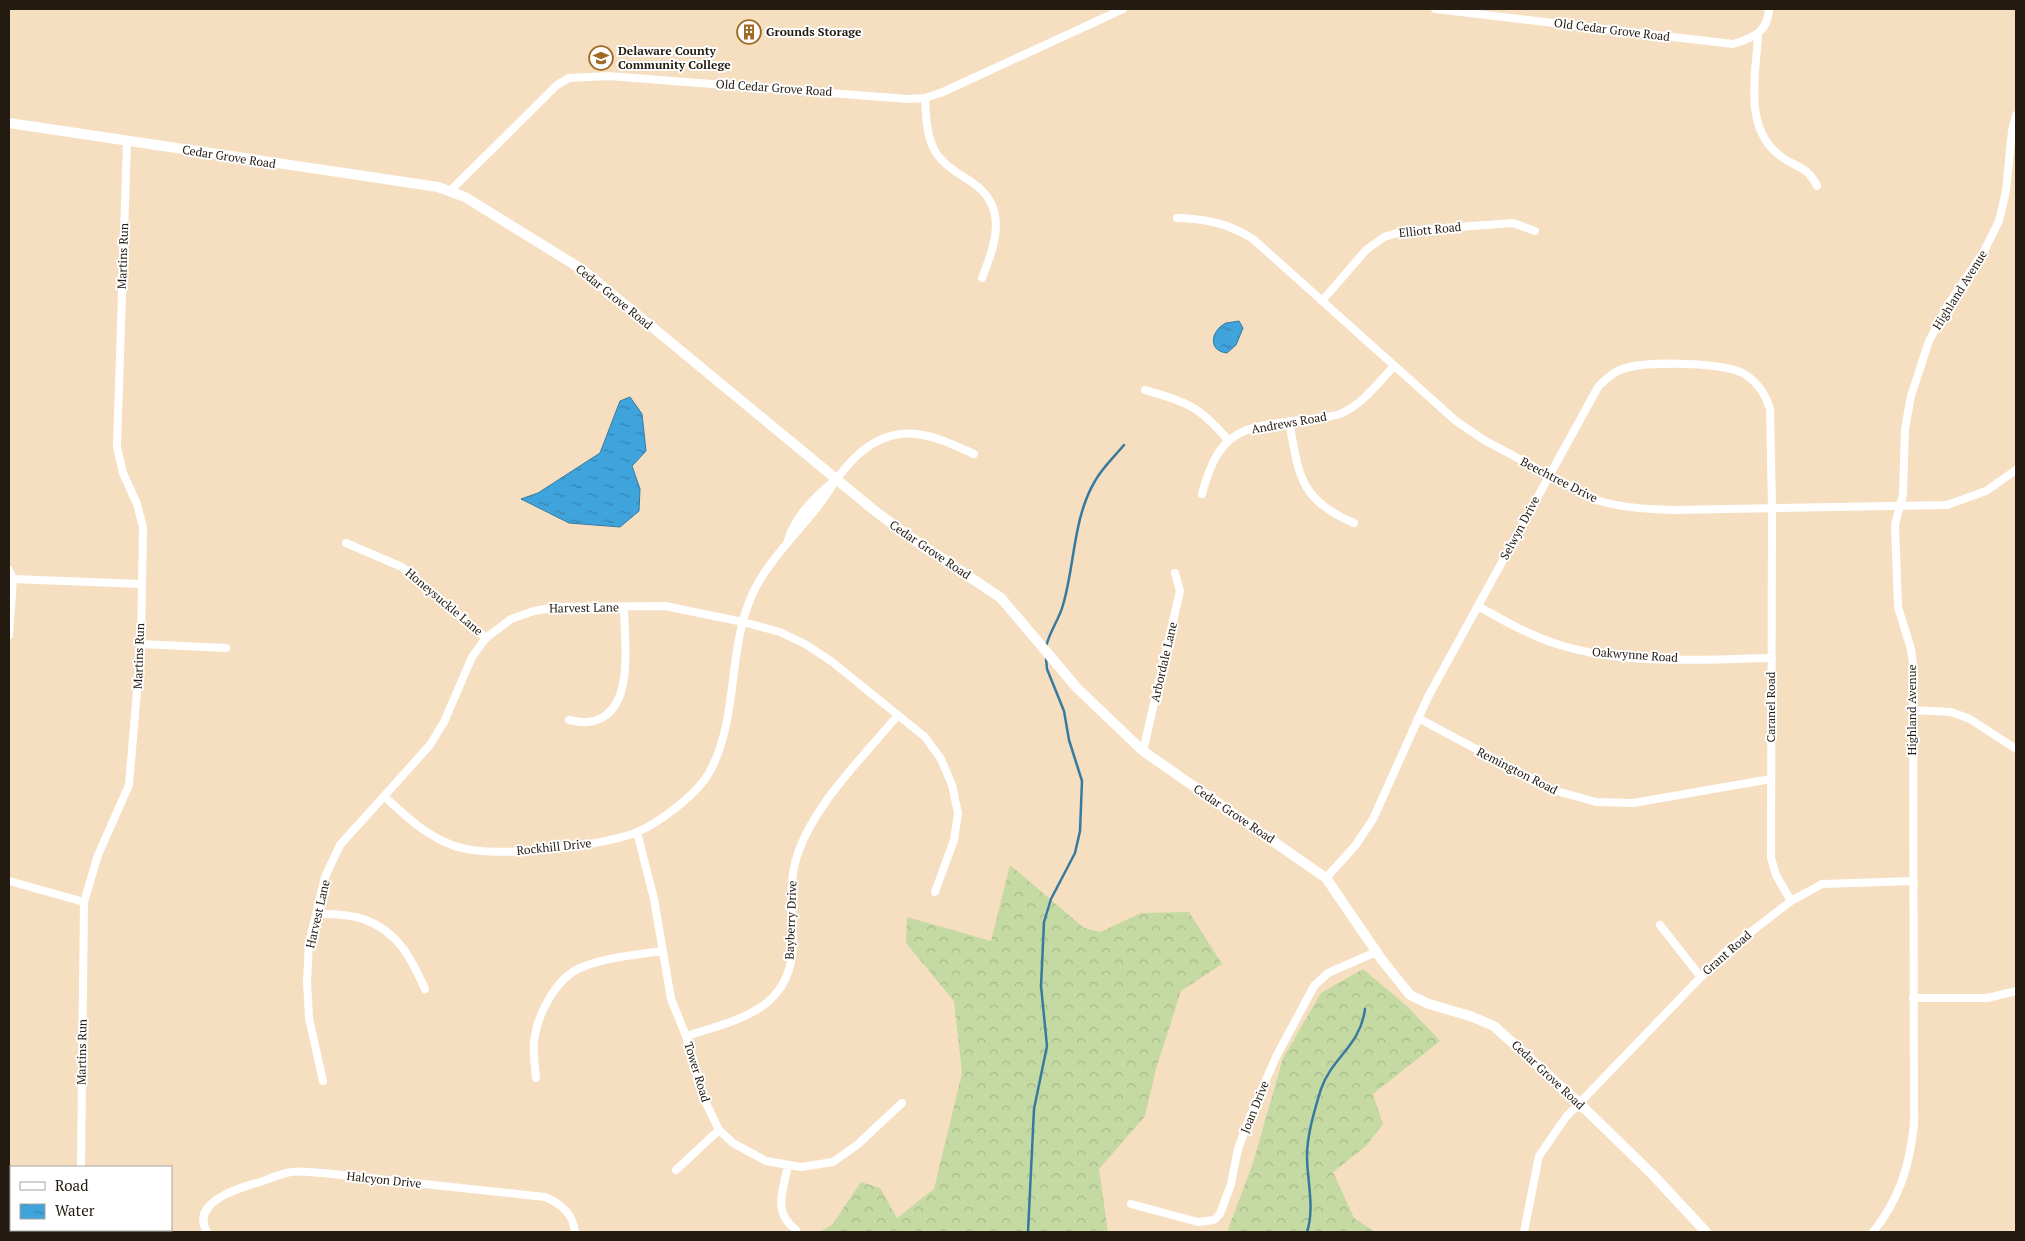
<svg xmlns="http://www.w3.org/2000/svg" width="2025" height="1241" viewBox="0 0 2025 1241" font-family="'PT Serif',serif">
<defs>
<pattern id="forest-crowns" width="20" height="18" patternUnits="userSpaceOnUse" patternTransform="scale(1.25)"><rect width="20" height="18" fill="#c5daa2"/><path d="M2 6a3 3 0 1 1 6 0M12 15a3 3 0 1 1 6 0" fill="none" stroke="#a9ba8a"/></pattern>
<pattern id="water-ripples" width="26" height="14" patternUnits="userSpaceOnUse" patternTransform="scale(1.25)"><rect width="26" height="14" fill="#3fa3dc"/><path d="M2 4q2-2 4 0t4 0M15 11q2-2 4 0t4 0" fill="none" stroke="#3584b1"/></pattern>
</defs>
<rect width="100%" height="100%" fill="#f6dec0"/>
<!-- forest -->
<path fill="url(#forest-crowns)" d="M 1010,865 L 1084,928 L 1100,932 L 1141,913 L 1189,912 L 1222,964 L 1181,991 L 1156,1069 L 1145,1116 L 1099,1169 L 1108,1232 L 819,1232 L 832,1225 L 861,1182 L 880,1188 L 897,1218 L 934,1189 L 962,1073 L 954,1001 L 906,943 L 907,917 L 991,941 Z
M 1363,969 L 1408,1007 L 1440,1041 L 1373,1094 L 1383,1124 L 1366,1146 L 1333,1172 L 1354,1218 L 1375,1232 L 1227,1232 L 1253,1163 L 1283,1058 L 1321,993 Z"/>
<!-- water -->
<path fill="url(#water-ripples)" stroke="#377a9f" d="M 1239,321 L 1243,328 L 1236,345 L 1227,353 C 1207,351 1211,330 1226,323 C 1230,322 1235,322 1239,321 Z
M 630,397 L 642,414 L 646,451 L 632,466 L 640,489 L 639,511 L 620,527 L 569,523 L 521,499 L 538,493 L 600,453 L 620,401 Z"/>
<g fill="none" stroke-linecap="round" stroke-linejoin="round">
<!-- stream -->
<path stroke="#377a9f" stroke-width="2.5" d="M 1046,647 C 1049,632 1059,620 1063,605 C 1075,564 1073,518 1095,481 C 1102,468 1114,457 1124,445
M 1028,1232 L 1034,1109 L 1047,1046 L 1041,986 L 1044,922 L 1051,899 L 1075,853 L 1080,831 L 1082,781 L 1069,740 L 1064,711 L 1047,669 L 1046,658
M 1307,1232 C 1315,1207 1307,1181 1307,1156 C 1307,1134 1315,1109 1321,1089 C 1332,1057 1360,1047 1365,1009"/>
<!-- street -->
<path stroke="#fff" stroke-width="8" d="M 1435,9 L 1733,44 C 1753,38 1768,32 1769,9
M 1758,35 C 1756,75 1743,126 1779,155 C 1795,168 1807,165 1817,186
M 925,98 C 926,115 926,135 935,151 C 944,166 958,173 973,183 C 1009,208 995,245 982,278
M 451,190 L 557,85 L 569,78 L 608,76 L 908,99 L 925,98 L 943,92 L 1123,9
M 1177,218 C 1206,219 1228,223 1253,239 L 1456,421 L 1484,440 L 1596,500 C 1623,508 1646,509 1673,510 L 1947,505 L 1986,491 L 2016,470
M 1322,301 L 1366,250 L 1384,237 L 1404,231 L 1513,223 L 1535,231
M 1145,390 C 1188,403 1198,405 1228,440
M 1289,421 C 1299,475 1299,500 1354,523
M 1202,494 C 1219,430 1241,427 1302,420 C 1314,418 1328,418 1340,414 C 1362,405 1378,383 1394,366
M 788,540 C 796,515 814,498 834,481 C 843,472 850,461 860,453 C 899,420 933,435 974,454
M 346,543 L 402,567 L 486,638
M 9,570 L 13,579 L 9,635
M 13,579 L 141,584
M 1478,606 C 1504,621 1531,636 1560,645 C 1628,666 1702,659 1772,658
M 141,644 L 226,648
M 1912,710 L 1951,712 L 1970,719 L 2016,749
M 1418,718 L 1553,790 L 1596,802 L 1633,803 L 1771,779
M 569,720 C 575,721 582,723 588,722 C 637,716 624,642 624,607
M 1143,751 L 1180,591 L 1175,573
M 385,797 C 406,816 425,835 452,845 C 490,860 597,847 635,833 C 658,824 699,793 710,771 C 739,717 727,651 752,595 C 772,551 813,521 836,479
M 637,832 L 654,899 L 671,999 L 686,1036 L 704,1099 L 719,1130 L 733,1143 L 766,1161 L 801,1167 L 833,1162 L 857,1145 L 902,1103
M 1326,878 L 1355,846 L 1373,819 L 1428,697 L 1598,387 C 1606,379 1614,371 1626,368 C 1649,361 1727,362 1746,375 C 1758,383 1766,396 1770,409 L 1772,509 L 1771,858 L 1776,875 L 1791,901
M 9,881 L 84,902
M 317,913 C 331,915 349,914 363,919 C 398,931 411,958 425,989
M 1660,925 L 1700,976
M 1913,998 L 1987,998 L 2016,991
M 686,1036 C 738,1020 792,1010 793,943 C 793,910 787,885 798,853 C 816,802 864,756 898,715
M 536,1078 C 535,1067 533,1054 534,1043 C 536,1017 555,979 580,968 C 606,957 635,955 662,951
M 323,1081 L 309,1018 L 307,981 L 309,943 L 325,877 L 340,845 L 430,745 L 444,722 L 472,657 L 486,638 L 511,619 L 534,611 L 557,607 L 665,606 L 743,622 L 780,632 L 805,644 L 831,661 L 925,737 L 941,759 L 952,785 L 958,813 L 954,840 L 935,892
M 788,1165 C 783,1192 772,1212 796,1230
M 81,1167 L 84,902 L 98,855 L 129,785 L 141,644 L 143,527 L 137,504 L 123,473 L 117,447 L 127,141
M 676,1170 L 719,1130
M 1131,1204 L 1198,1222 L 1214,1220 L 1220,1214 L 1231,1184 L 1238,1149 L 1251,1114 L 1276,1057 L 1314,986 L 1328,973 L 1376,952
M 80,1232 L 80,1230
M 207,1232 C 189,1201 242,1187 263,1181 C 272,1178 282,1173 292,1172 C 302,1170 313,1173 323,1173 L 545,1197 C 562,1204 573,1214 575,1232
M 1524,1232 L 1539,1156 L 1566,1117 L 1725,952 L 1791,901 L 1822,884 L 1914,881
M 1873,1232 C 1899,1200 1910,1165 1914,1124 L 1913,664 L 1911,649 L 1898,607 L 1895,525 L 1903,494 L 1905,429 L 1911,396 L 1929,341 L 1948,305 L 1984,251 L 1999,221 L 2006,191 L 2012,131 L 2016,115"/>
<!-- secondary -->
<path stroke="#fff" stroke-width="10" d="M 9,123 L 438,187 L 465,197 L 583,270 L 875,511 L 907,535 L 1001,598 L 1077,688 L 1143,751 L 1326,878 L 1382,960 L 1410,995 L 1429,1004 L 1470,1016 L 1494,1026 L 1579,1103 L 1653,1175 L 1706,1232"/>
</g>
<!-- icons -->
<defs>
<g id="building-ring" transform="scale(1.25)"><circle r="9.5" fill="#fff" stroke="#a06a24" stroke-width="1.5"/><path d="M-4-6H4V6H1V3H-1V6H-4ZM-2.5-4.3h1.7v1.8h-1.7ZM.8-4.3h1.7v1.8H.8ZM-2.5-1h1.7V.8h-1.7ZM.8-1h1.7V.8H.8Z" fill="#a06a24"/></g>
<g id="university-ring" transform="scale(1.25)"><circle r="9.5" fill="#fff" stroke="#a06a24" stroke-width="1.5"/><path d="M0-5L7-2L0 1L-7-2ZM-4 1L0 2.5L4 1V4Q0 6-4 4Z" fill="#a06a24"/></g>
</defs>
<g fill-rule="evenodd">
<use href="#building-ring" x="749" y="32"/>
<use href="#university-ring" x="601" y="58"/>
</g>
<g text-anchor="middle" stroke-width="4" stroke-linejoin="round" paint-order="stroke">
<!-- street labels -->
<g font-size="12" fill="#241b10" stroke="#fff">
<text transform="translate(1612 30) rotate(7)" y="4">Old Cedar Grove Road</text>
<text transform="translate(774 88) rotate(4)" y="4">Old Cedar Grove Road</text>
<text transform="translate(229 157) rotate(9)" y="4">Cedar Grove Road</text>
<text transform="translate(1430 230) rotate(-6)" y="4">Elliott Road</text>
<text transform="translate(123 256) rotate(-88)" y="4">Martins Run</text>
<text transform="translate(1960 290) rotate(-58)" y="4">Highland Avenue</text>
<text transform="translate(614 297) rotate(39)" y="4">Cedar Grove Road</text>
<text transform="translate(1289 423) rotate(-10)" y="4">Andrews Road</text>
<text transform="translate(1559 480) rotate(27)" y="4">Beechtree Drive</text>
<text transform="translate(1520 528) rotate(-62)" y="4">Selwyn Drive</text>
<text transform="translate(930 550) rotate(34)" y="4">Cedar Grove Road</text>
<text transform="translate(444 602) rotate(40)" y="4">Honeysuckle Lane</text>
<text transform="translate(584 608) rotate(-1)" y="4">Harvest Lane</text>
<text transform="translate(1635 655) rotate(4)" y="4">Oakwynne Road</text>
<text transform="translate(139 656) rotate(-88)" y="4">Martins Run</text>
<text transform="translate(1164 662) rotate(-77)" y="4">Arbordale Lane</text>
<text transform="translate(1771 707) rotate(-90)" y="4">Caranel Road</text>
<text transform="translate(1912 710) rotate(-90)" y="4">Highland Avenue</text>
<text transform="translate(1517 771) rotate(27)" y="4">Remington Road</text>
<text transform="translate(1234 814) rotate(34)" y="4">Cedar Grove Road</text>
<text transform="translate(554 847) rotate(-6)" y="4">Rockhill Drive</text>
<text transform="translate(318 914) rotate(-77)" y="4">Harvest Lane</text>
<text transform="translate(791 920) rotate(-88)" y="4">Bayberry Drive</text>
<text transform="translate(1727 953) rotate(-41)" y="4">Grant Road</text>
<text transform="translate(82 1052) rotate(-89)" y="4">Martins Run</text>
<text transform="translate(697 1072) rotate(73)" y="4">Tower Road</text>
<text transform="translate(1548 1075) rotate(43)" y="4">Cedar Grove Road</text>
<text transform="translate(1255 1107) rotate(-68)" y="4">Joan Drive</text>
<text transform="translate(384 1180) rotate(6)" y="4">Halcyon Drive</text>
</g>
<!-- poi labels -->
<g font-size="12" font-weight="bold" fill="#241b10" stroke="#fff" text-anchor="start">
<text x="766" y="36">Grounds Storage</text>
<text x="618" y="55">Delaware County<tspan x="618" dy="14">Community College</tspan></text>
</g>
</g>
<!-- border -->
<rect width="2025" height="1241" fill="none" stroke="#241b10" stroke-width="20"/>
<!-- legend -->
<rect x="10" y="1166" width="162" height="65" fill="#ffffff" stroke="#a7a49f"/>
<rect x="20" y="1182" width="25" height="8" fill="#ffffff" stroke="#a7a49f"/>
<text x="55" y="1191" font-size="15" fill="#241b10">Road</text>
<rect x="20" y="1204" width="25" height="15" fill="url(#water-ripples)" stroke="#a7a49f"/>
<text x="55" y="1216" font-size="15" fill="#241b10">Water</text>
</svg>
